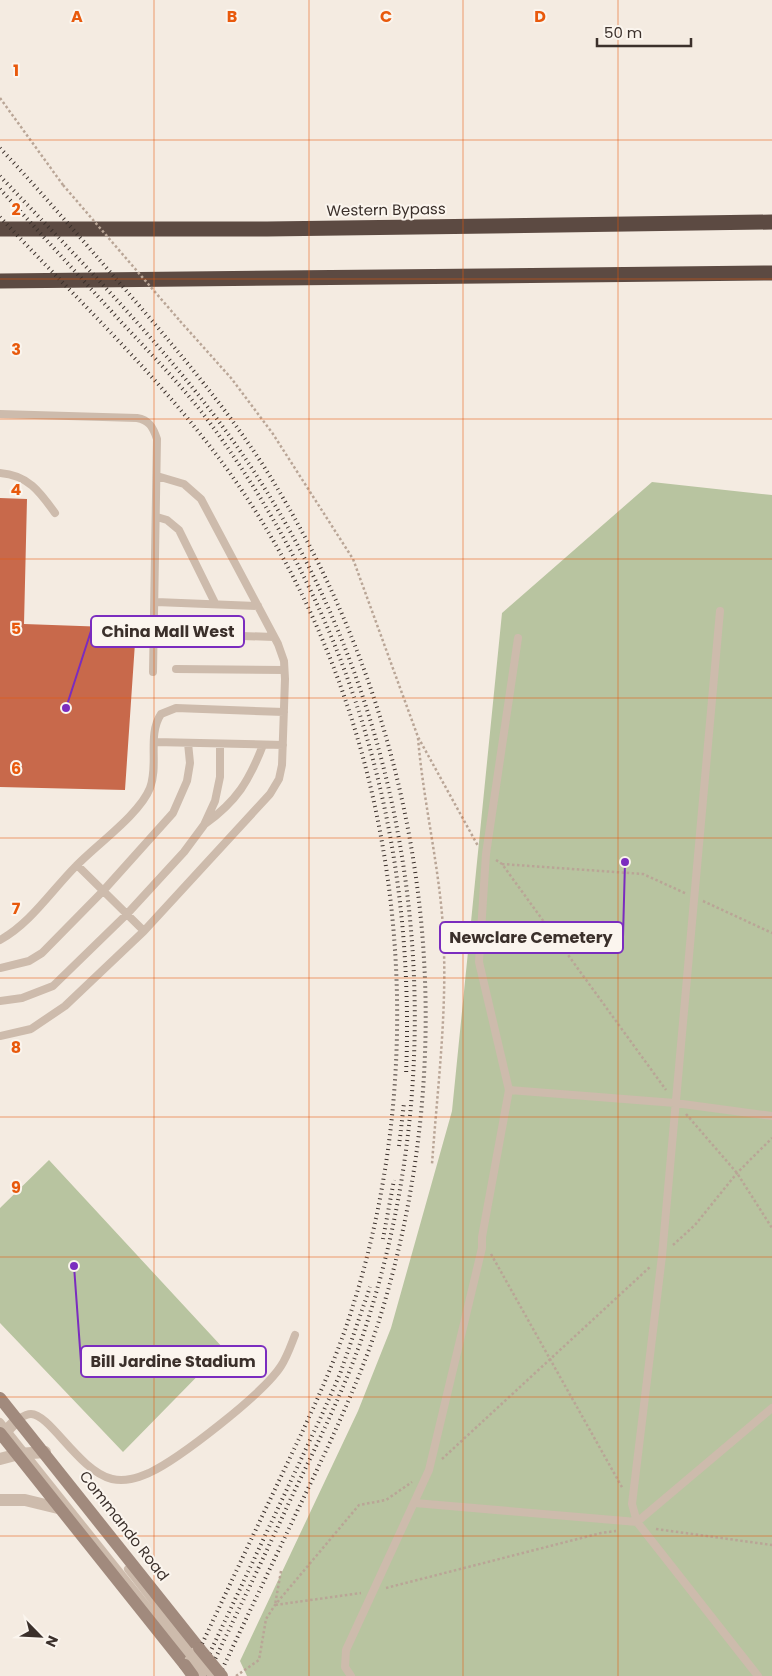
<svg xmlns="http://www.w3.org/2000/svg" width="772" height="1676" viewBox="0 0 772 1676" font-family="Poppins,sans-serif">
<rect width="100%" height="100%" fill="#f4ebe1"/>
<!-- green -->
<path fill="#b8c4a0" d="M 652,482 L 772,495 L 772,1676 L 247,1676 L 240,1661 L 358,1411 L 391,1328 L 452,1111 L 502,613 Z
M 49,1160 L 224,1349 L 123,1452 L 0,1323 L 0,1208 Z"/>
<!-- building -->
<path fill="#c8694b" d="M 0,498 L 27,499 L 24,624 L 136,628 L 125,790 L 0,787 Z"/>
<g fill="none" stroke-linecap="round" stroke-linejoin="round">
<!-- path -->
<path stroke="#b9a596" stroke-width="2.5" stroke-dasharray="2.5 2.5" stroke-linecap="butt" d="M 0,98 L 63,185
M 180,321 L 231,378 L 273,434 L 353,559 L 418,737 L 478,846
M 418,738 C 424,810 443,880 444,952 C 446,1023 437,1094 432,1164
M 496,860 L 502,864 L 666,1090
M 502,864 L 643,874 L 687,894
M 703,901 L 772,933
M 686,1114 L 737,1173 L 772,1228
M 673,1245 L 695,1225 L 737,1173 L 772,1138
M 491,1254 L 623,1489
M 442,1459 L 651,1266
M 656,1529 L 772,1545
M 281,1571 L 275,1605 L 361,1593
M 386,1588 L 601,1533 L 616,1531
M 236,1676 L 259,1660 L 266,1619 L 275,1605 L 359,1505 L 386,1500 L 412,1482"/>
<!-- service -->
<path stroke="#cdbbac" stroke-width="8" d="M 0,414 L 137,418 C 149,420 153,427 157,439 L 153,672
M 0,473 C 28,475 40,492 55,513
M 157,517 L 167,520 L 179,530 L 215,603
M 156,602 L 258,606
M 720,611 L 662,1256 L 632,1504 L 637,1522 L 758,1676
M 154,633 L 274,637
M 176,669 L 284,670
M 155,742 L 283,745
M 205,824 C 237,801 249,781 263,745
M 77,865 L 144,931
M 0,940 C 30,924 52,890 76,866 C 96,845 140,814 150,788 C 159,765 147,735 161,714 L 176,708 L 284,712
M 0,968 L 29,961 L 42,953 L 103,891 L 173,813 L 187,781 L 190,763 L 188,743
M 0,1001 L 22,998 L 53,986 L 127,914 L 184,852 L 204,825 L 215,801 L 220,777 L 220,744
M 0,1036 L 31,1029 L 65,1006 L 144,931 L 270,794 L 279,779 L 282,765 L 285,679 L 284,661 L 278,644 L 201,499 L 184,484 L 157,476
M 509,1090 L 675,1103 L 772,1116
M 17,1420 C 22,1417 26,1414 31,1414 C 50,1414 79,1471 112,1479 C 125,1482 137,1478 149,1473 C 179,1459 263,1394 281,1366 C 287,1357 291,1345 295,1335
M 0,1422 L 189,1659
M 415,1503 L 637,1522 L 772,1408
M 128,1569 L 193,1652
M 351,1676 L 345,1667 L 346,1650 L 429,1470 L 482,1248 L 482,1237 L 509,1090 L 479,962 L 486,854 L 518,638"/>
<!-- minor -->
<path stroke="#cdbbac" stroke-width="12" d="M 0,1437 L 17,1420
M 0,1459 L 19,1454 L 45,1452
M 0,1500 L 25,1500 L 62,1509"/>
<!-- secondary -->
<path stroke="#a18a7d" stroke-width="12" d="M 0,1398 L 199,1648
M 0,1433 L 185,1665"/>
<!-- motorway -->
<path stroke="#5c4a42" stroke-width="15" d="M 0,229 L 267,229 L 772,222
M 0,281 L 772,273"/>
<!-- rail -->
<path stroke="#3b302b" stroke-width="4" stroke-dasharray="1 4" stroke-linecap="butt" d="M 0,148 C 43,194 83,241 124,288 C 172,344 221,401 261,462 C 427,721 471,1033 377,1327 C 357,1386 330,1443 303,1499 C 275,1558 247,1617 219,1676
M 0,176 C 86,267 182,363 251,467 C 414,713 458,1028 371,1310 C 352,1374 322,1434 293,1494 C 265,1555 236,1615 207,1676
M 0,189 C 41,234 82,279 123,324 C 153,356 184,388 210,423 C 353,618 416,836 406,1076
M 0,217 C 83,306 175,391 243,492 C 402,729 438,1043 351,1312 C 332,1372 304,1428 277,1485 C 247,1548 217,1612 187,1676
M 399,1146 L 404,1103
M 383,1239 L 394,1180
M 199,1676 L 320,1419 L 340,1374 L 370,1287"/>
<!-- path-bridge -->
<path stroke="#b9a596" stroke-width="2.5" stroke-dasharray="2.5 2.5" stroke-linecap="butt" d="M 63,185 L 180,321"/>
<!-- service-bridge -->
<path stroke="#cdbbac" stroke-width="8" d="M 193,1652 L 212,1676
M 189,1659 L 202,1676"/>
<!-- secondary-bridge -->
<path stroke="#a18a7d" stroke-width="12" d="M 199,1648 L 222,1676
M 185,1665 L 193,1676"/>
</g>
<!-- grid -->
<path fill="none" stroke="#e8590c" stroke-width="1" stroke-opacity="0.55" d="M 154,0 L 154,1676M 309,0 L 309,1676M 463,0 L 463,1676M 618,0 L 618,1676M 0,140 L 772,140M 0,279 L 772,279M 0,419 L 772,419M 0,559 L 772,559M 0,698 L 772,698M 0,838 L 772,838M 0,978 L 772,978M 0,1117 L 772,1117M 0,1257 L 772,1257M 0,1397 L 772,1397M 0,1536 L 772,1536"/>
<g text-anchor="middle" stroke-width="4" stroke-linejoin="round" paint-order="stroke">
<!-- street labels -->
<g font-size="15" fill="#3b302b" stroke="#fbf5ee">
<text transform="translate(386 210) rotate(-1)" y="5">Western Bypass</text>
<text transform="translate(124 1526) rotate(52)" y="5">Commando Road</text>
</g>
</g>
<g font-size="16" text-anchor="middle" font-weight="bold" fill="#e8590c" stroke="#fbf5ee" stroke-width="4" stroke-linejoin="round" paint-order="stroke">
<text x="77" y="22">A</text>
<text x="232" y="22">B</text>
<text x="386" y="22">C</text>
<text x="540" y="22">D</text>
<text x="16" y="76">1</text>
<text x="16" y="215">2</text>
<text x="16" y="355">3</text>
<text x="16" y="495">4</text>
<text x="16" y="634">5</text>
<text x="16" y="774">6</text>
<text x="16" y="914">7</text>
<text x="16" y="1053">8</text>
<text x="16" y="1193">9</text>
</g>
<!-- callouts -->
<path fill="none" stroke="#7b2cbf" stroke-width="2" d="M66 708L91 631M625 862L623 937M74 1266L81 1362"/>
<g fill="#7b2cbf" stroke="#fbf5ee" stroke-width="2">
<circle cx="66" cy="708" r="5"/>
<circle cx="625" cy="862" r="5"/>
<circle cx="74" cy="1266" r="5"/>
</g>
<g fill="#fbf5ee" stroke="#7b2cbf" stroke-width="2">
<rect x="91" y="616" width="153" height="31" rx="5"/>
<rect x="440" y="922" width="183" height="31" rx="5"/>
<rect x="81" y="1346" width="185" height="31" rx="5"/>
</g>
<g font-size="16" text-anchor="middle" font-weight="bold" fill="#3b302b">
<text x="168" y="637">China Mall West</text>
<text x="531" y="943">Newclare Cemetery</text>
<text x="173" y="1367">Bill Jardine Stadium</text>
</g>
<!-- north arrow -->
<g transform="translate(40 1636) rotate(114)" stroke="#fbf5ee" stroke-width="4" paint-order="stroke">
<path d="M0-4L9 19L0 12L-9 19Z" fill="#3b302b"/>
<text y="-8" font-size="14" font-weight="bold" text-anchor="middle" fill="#3b302b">N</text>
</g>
<!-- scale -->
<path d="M597 38v8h94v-8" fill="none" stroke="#3b302b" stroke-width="2.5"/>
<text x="604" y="38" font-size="15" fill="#3b302b" stroke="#fbf5ee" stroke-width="4" paint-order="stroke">50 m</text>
</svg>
